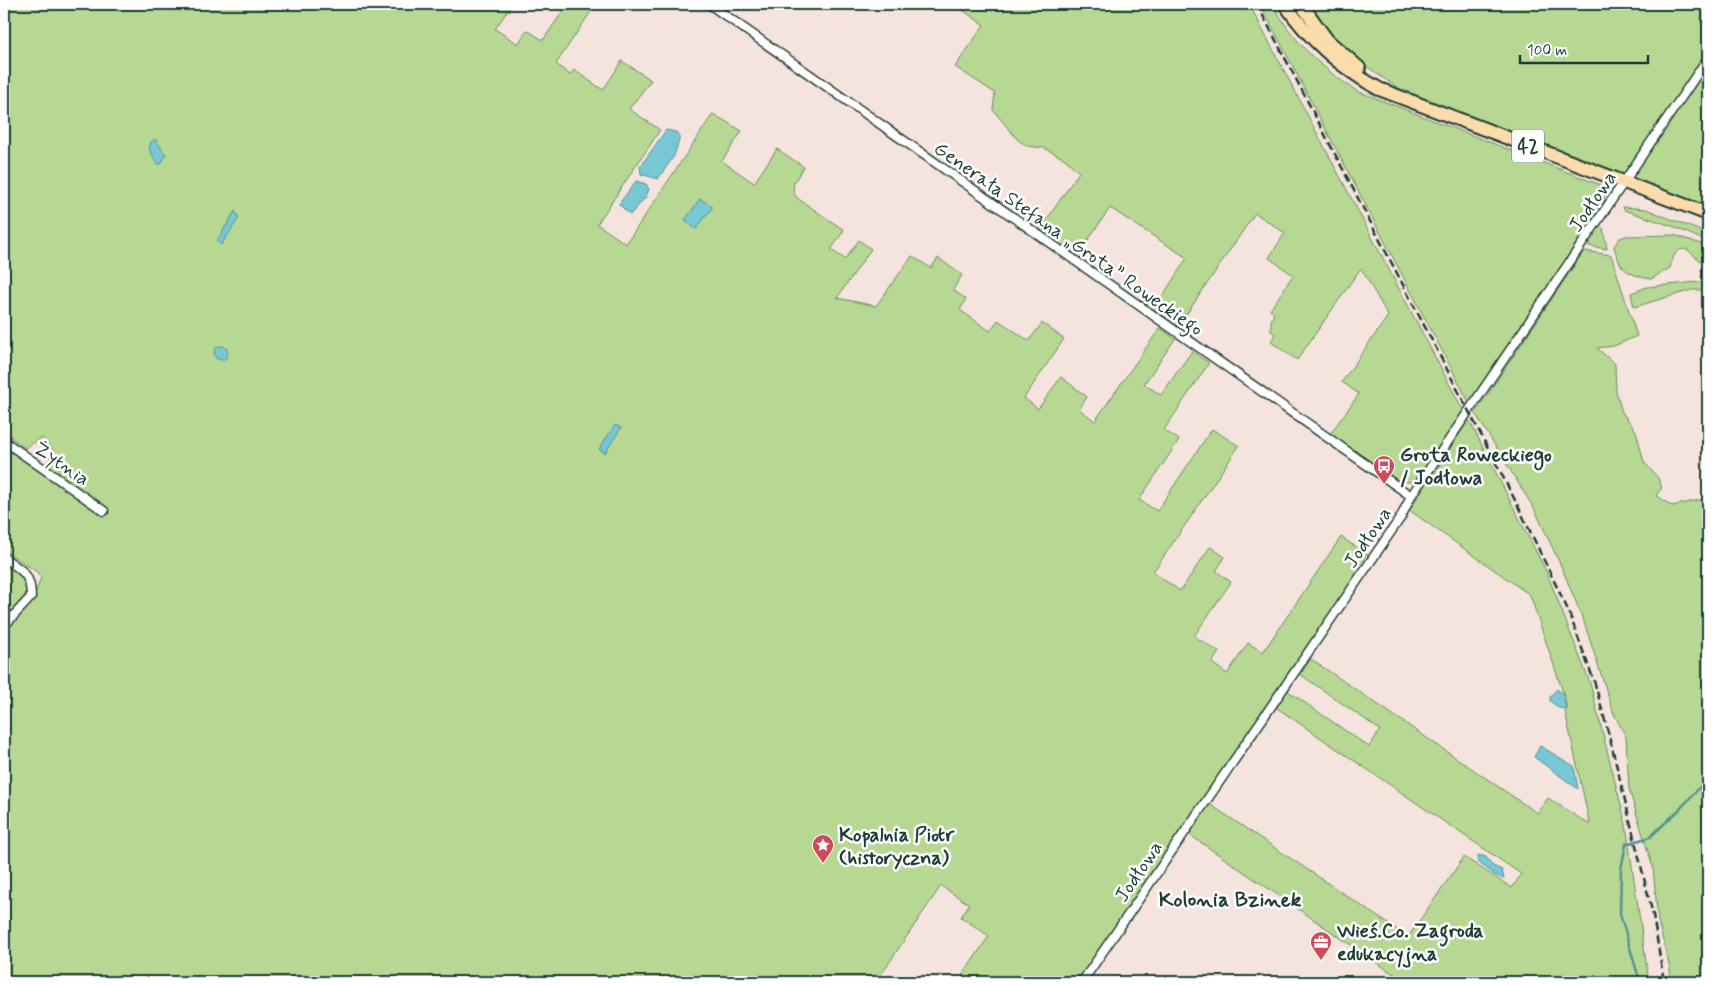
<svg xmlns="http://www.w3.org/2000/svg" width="1712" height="986" viewBox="0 0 1712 986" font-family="Mynerve,sans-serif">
<rect width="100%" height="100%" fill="#f4e4dd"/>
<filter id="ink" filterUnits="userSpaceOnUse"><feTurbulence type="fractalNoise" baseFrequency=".02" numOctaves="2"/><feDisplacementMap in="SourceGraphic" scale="10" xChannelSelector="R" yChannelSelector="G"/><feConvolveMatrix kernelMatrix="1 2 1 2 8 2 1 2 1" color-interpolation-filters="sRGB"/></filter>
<g filter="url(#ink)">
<!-- green -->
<path fill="#b6d892" stroke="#6a8a63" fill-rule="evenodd" d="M 4,4 L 512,4 L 495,29 L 518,44 L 527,30 L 543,40 L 568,4 L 596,4 L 556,64 L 570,75 L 574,70 L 603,90 L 622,61 L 651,80 L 629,109 L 660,130 L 597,224 L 626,244 L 713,114 L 742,131 L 722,161 L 754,183 L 777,149 L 804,167 L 794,182 L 793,192 L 797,198 L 844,230 L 831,250 L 845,259 L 859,240 L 871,249 L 837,298 L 876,306 L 912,256 L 931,268 L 938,258 L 962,275 L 953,290 L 966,299 L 960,310 L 990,331 L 998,320 L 1029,341 L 1042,323 L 1064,339 L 1024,398 L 1038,409 L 1061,377 L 1087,397 L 1079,409 L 1095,421 L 1160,328 L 1175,339 L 1144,384 L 1161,395 L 1192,351 L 1209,363 L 1164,430 L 1179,440 L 1139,500 L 1157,511 L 1212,429 L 1239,446 L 1153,572 L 1180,591 L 1210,547 L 1225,557 L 1216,571 L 1231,582 L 1194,636 L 1219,652 L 1212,663 L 1227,674 L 1248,643 L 1263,652 L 1341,537 L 1374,559 L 1307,657 L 1302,672 L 1311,659 L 1537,813 L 1548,798 L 1590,825 L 1564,706 L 1567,710 L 1564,695 L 1530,595 L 1409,510 L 1469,420 L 1547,573 L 1590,683 L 1626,825 L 1649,982 L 1405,982 L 1187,833 L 1084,982 L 958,982 L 989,936 L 961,917 L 969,904 L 941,886 L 876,982 L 4,982 L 4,632 L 32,602 L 41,578 L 37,572 L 4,550 L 4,445 L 99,512 L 103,507 L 48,470 L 48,463 L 53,450 L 42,438 L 25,448 L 4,432 ZM 1297,672 L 1380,730 L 1369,747 L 1285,689 ZM 1274,706 L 1521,874 L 1512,888 L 1464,857 L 1408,937 L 1208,803 Z
M 954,4 L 1249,4 L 1464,412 L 1417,479 L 1410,482 L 1400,482 L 1330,434 L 1359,394 L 1342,382 L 1388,316 L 1361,268 L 1297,360 L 1271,342 L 1275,334 L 1271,331 L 1271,321 L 1274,313 L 1270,310 L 1293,275 L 1269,258 L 1285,233 L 1255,213 L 1177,328 L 1153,311 L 1187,258 L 1110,208 L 1077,256 L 1039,231 L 1079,172 L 1065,159 L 1044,148 L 1027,146 L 1017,139 L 993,110 L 995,93 L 955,67 L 984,25 Z
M 1260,4 L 1273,4 C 1293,42 1321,68 1357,91 L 1601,185 L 1605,190 L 1604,203 L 1470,404 Z
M 1309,4 L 1708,4 L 1708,212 L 1400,89 C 1367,68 1328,40 1309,4 Z
M 1623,207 L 1646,209 L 1708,234 L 1708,242 L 1672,226 L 1624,210 Z
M 1598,227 L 1603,228 L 1607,249 L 1589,246 L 1590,239 Z
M 1674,235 L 1704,245 L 1708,252 L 1700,261 L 1688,250 C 1675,246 1673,258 1670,268 L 1651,279 C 1627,274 1620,271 1614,246 L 1620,238 L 1626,236 Z
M 1584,251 L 1611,255 L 1637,336 L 1614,346 L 1597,348 L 1615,364 L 1616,391 L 1622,412 L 1636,431 L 1644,462 L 1658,478 L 1662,488 L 1656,495 L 1672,506 L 1708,498 L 1708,982 L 1671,982 L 1670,968 L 1658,921 L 1653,868 L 1629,789 L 1626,737 L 1614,714 L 1583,619 L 1561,566 L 1535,510 L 1475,413 Z
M 1708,281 L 1708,290 L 1692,290 L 1634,307 L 1631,293 L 1647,287 Z
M 4,562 C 39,584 27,598 4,623 Z"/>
<!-- water -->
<path fill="#78c7d5" stroke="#549095" d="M 666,130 L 676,132 L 680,137 L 674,156 L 658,179 L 641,174 L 640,167 Z
M 155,139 L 166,155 L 161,164 L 157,164 L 149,148 L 151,142 Z
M 636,181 L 646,184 L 649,189 L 646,197 L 630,215 L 619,204 Z
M 700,199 L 712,206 L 712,208 L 696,229 L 685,220 Z
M 235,211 L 239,218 L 221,245 L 217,241 Z
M214 353a7 7 0 1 1 14 0a7 7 0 1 1-14 0Z
M 615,425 L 621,428 L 605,453 L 599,449 Z
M 1557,689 L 1563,694 L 1566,709 L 1559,708 L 1550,701 L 1550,697 Z
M 1540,746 L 1574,766 L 1578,789 L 1534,757 Z
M 1478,855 L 1486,857 L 1493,866 L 1502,870 L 1504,879 L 1495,875 L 1478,862 Z"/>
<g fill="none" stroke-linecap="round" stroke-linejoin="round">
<!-- stream -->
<path stroke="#549095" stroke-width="2.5" d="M 1704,4 L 1708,8
M 1640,982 L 1620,914 L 1621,869 L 1626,844 L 1650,837 L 1679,810 L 1708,778"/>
<!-- street casing -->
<g stroke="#1f3d34" stroke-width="11">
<path id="street" d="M 709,4 L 1411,496
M 4,441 L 104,511
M 4,558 C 22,570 31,574 31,597 L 4,626
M 1082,982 L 1401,517 L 1411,496 L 1708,58"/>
</g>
<!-- primary casing -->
<g stroke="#1f3d34" stroke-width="16">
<path id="primary" d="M 1285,4 C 1310,41 1340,67 1379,89 L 1708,214
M 1301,4 L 1327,40 L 1359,68"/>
</g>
<!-- street -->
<use href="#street" stroke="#fff" stroke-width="8"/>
<!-- primary -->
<use href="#primary" stroke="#fddcac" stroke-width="12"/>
<!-- rail -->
<path stroke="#1f3d34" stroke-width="2.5" stroke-dasharray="8 4" stroke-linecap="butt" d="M 1257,4 L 1516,502 L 1568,610 L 1595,684 L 1611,743 L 1653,915 L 1664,982"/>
</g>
</g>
<!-- icons -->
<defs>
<g id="bus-pin" transform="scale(1.125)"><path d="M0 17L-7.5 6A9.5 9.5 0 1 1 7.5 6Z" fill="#d1495b" stroke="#fff"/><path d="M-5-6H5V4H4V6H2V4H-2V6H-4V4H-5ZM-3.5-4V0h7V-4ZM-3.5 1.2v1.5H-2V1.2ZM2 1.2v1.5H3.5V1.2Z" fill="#fff"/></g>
<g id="sight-pin" transform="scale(1.125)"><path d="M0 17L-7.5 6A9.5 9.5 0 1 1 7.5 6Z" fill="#d1495b" stroke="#fff"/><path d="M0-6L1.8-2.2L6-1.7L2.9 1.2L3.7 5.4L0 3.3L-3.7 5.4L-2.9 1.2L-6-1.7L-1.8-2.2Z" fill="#fff"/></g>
<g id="office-pin" transform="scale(1.125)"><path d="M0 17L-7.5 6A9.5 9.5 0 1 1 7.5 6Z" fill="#d1495b" stroke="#fff"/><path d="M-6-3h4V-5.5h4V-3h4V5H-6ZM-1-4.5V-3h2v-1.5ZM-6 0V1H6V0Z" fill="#fff"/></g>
</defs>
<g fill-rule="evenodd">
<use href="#bus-pin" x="1384" y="466"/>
<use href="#sight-pin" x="823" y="845"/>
<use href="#office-pin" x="1321" y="942"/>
</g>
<g text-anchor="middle" stroke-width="5" stroke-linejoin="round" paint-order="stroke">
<!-- shield labels -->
<rect fill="#fff" stroke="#627771" stroke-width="1" x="1512" y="129.5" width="32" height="33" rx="4"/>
<g font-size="19" font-weight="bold" fill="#1f3d34">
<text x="1528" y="153">42</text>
</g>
<!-- street labels -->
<g font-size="20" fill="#1f3d34" stroke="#fff">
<text transform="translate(1592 201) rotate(-56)" y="7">Jodłowa</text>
<text transform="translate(1069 238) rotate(35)" y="7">Generała Stefana „Grota” Roweckiego</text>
<text transform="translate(62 463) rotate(34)" y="7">Żytnia</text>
<text transform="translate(1367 537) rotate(-56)" y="7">Jodłowa</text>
<text transform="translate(1138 871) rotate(-56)" y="7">Jodłowa</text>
</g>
<!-- poi labels -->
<g font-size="20" font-weight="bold" fill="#1f3d34" stroke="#fff" text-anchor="start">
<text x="1400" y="461">Grota Roweckiego<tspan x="1400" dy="23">/ Jodłowa</tspan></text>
<text x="839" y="841">Kopalnia Piotr<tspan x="839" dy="23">(historyczna)</tspan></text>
<text x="1337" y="937">Wieś.Co. Zagroda<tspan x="1337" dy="23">edukacyjna</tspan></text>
</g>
<!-- neighbourhood labels -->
<g font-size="21" font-weight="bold" fill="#1f3d34" stroke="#fff">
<text x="1230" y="906">Kolonia Bzinek</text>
</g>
</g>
<!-- margin -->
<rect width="1712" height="986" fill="none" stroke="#fff" stroke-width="20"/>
<rect x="10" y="10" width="1692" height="966" fill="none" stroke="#1f3d34" stroke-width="2" filter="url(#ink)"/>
<!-- scale -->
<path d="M1520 55v8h128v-8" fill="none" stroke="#1f3d34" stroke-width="2.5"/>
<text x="1527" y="55" font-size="15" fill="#1f3d34" stroke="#ffffff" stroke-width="4" paint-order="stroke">100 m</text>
</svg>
